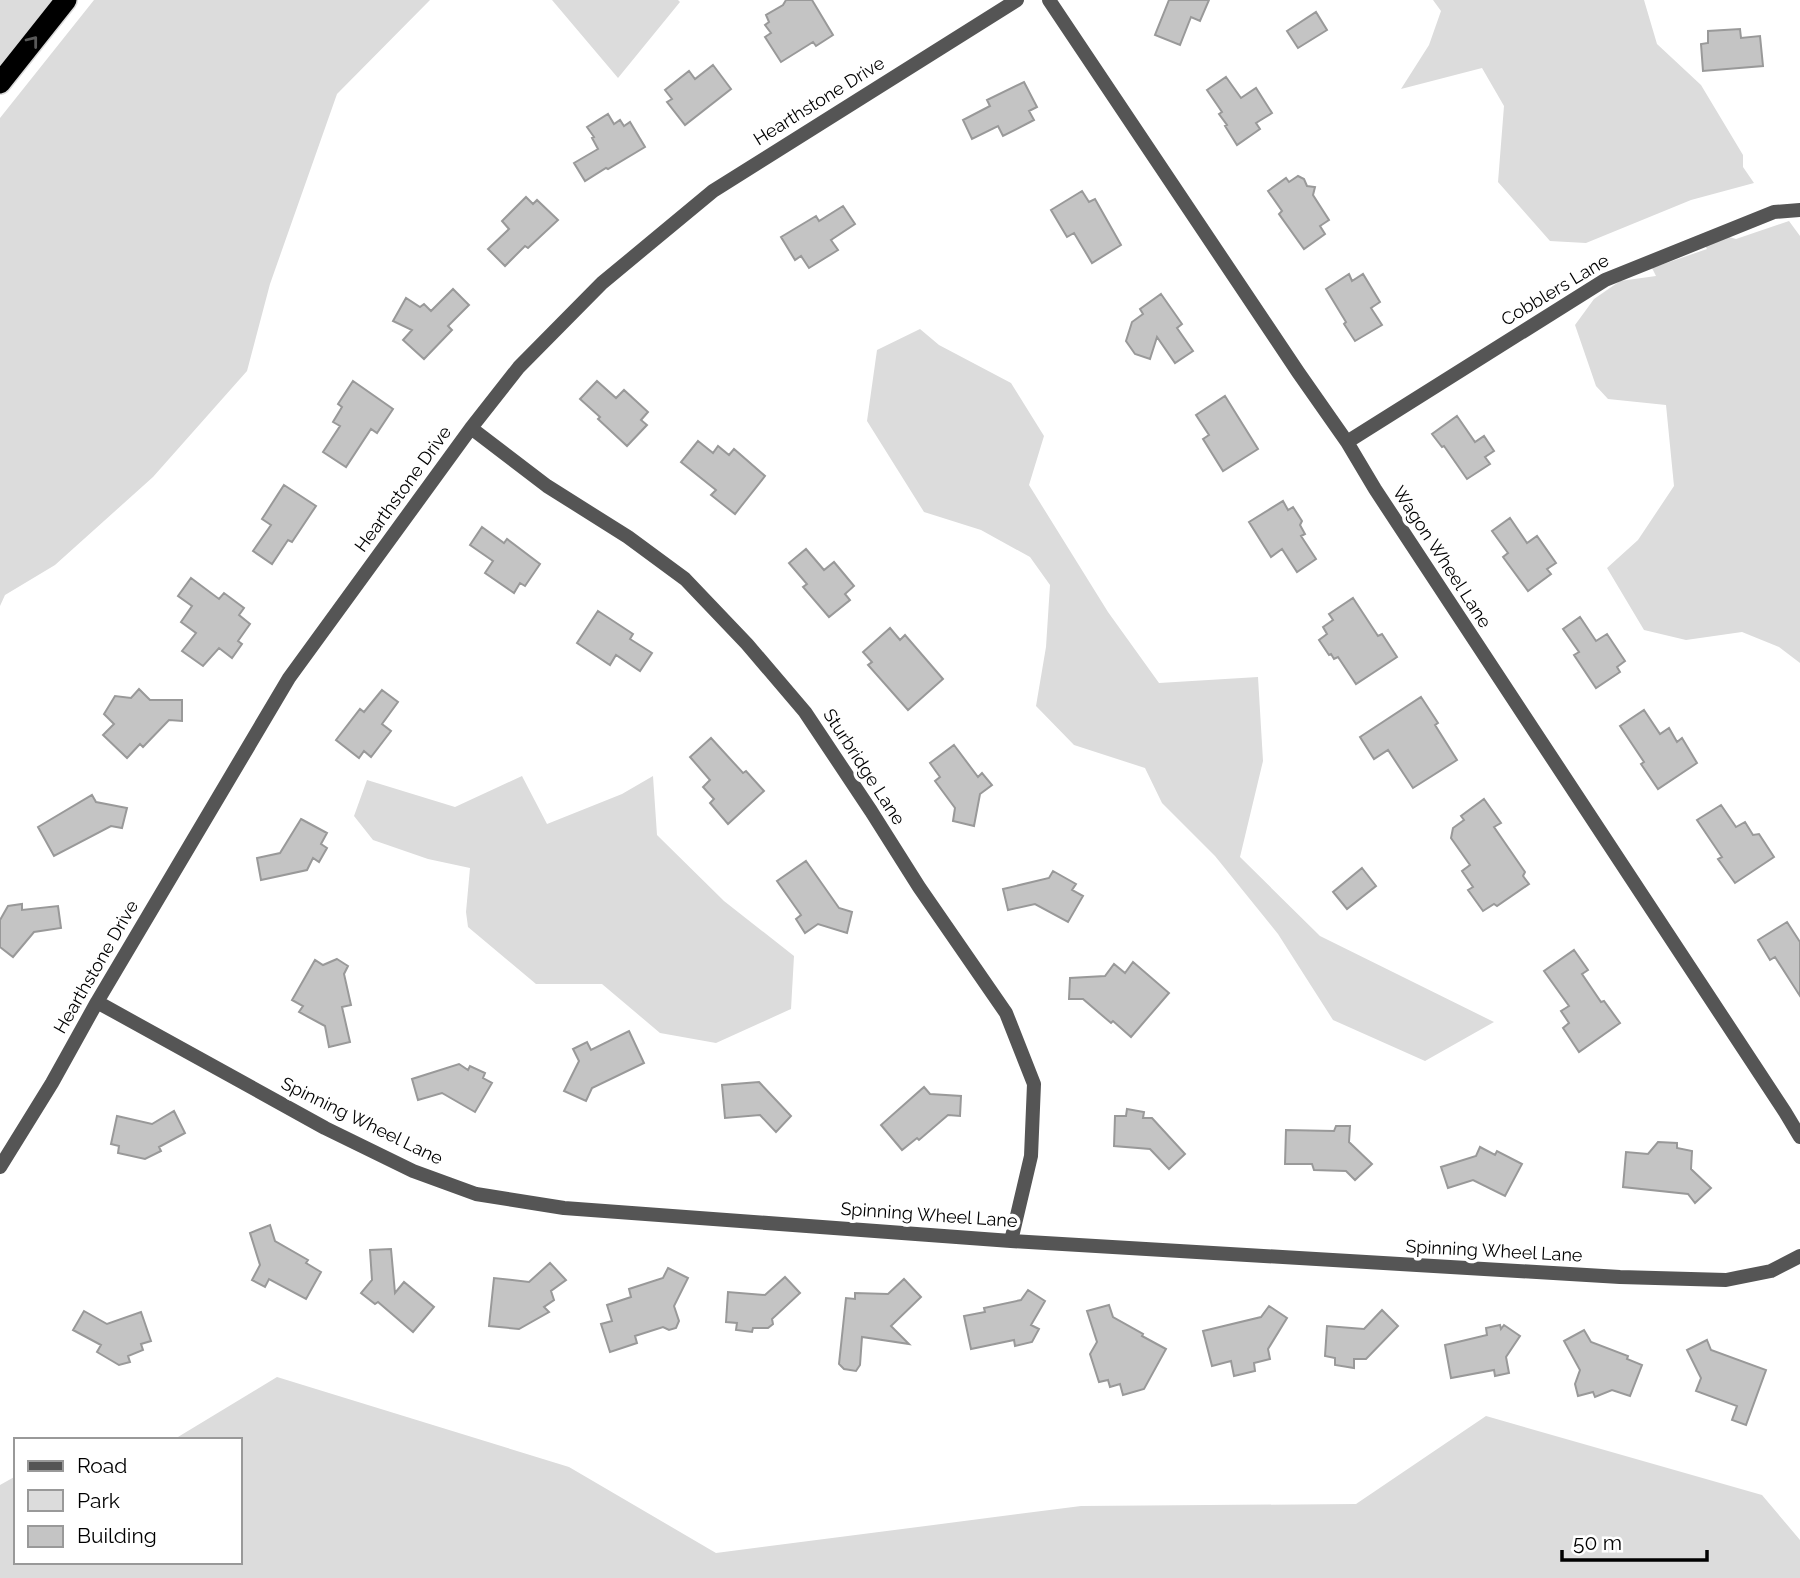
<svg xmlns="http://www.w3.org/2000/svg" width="1800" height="1578" viewBox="0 0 1800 1578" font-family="Raleway,sans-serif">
<rect width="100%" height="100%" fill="#fff"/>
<!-- green -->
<path fill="#dcdcdc" d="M 0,0 L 56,0 L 0,68 Z
M 94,0 L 430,0 L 337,94 L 270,284 L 247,371 L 153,477 L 55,565 L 5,595 L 0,606 L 0,118 Z
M 552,0 L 678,0 L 680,2 L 618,78 Z
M 1433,0 L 1644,0 L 1657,44 L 1701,85 L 1743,155 L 1743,167 L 1754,183 L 1691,200 L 1586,243 L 1550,241 L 1498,182 L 1504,106 L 1482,68 L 1401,89 L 1429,45 L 1441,11 Z
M 1789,221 L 1800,236 L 1800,663 L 1779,647 L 1742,632 L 1686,640 L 1644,630 L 1607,568 L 1638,540 L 1674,486 L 1666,405 L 1608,399 L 1596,386 L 1575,325 L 1594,299 L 1620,281 L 1656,276 L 1652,268 L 1707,249 L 1704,244 L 1729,237 L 1736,239 Z
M 920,329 L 939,345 L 1011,383 L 1044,436 L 1029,485 L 1108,612 L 1159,683 L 1258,677 L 1263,761 L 1240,857 L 1320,936 L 1494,1022 L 1425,1061 L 1333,1020 L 1278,934 L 1215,856 L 1162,803 L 1145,768 L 1074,745 L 1036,706 L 1046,647 L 1050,585 L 1030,557 L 981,530 L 924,512 L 867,421 L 877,350 Z
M 522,776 L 547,824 L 622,794 L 653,776 L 657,835 L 724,901 L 794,956 L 791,1009 L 716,1043 L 660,1033 L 602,984 L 536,984 L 468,927 L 466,912 L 470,868 L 428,859 L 373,840 L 354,816 L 367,780 L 455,807 Z
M 277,1377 L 569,1467 L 716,1553 L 1081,1506 L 1356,1504 L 1486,1416 L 1762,1495 L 1800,1540 L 1800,1578 L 0,1578 L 0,1485 L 16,1476 L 16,1562 L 240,1562 L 240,1440 L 173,1440 Z"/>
<!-- building -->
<path fill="#c4c4c4" stroke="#999" stroke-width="2" d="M 786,0 L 812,0 L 833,35 L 816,46 L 813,42 L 781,62 L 765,37 L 771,33 L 765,25 L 769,22 L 766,15 L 783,5 Z
M 1169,0 L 1209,0 L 1200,21 L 1191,17 L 1180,45 L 1155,35 Z
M 1316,12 L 1327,30 L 1298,48 L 1287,31 Z
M 1740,29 L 1741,38 L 1760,36 L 1763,66 L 1703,71 L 1701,44 L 1708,43 L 1708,31 Z
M 713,65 L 731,89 L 685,125 L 667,102 L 672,99 L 665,90 L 689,71 L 695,79 Z
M 1226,77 L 1241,98 L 1256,88 L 1272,113 L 1256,123 L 1260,129 L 1237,145 L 1225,126 L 1227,125 L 1219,114 L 1222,112 L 1207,90 Z
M 1024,82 L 1037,107 L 1029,111 L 1034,120 L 1003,136 L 998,126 L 972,139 L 963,120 L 990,106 L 987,100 Z
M 608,114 L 614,124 L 620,120 L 624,126 L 630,122 L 645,147 L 608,169 L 606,168 L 585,181 L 574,163 L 598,149 L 592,138 L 594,137 L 587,127 Z
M 1298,176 L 1304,179 L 1307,186 L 1315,187 L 1313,195 L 1329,220 L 1320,226 L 1325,234 L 1304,249 L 1279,214 L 1282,211 L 1268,191 L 1286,178 L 1289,182 Z
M 1082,191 L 1089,202 L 1095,199 L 1121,245 L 1092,263 L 1074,233 L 1067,237 L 1051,210 Z
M 526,197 L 533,204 L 537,200 L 558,220 L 528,248 L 525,246 L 505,266 L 488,249 L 509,229 L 502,221 Z
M 843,206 L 855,224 L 831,240 L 838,250 L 809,268 L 801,256 L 795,260 L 781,237 L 816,216 L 819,221 Z
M 1349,274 L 1352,281 L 1363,274 L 1380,302 L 1371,308 L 1382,325 L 1355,341 L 1344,324 L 1346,322 L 1326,289 Z
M 453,289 L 469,305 L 448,326 L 452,330 L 424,359 L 403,340 L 412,330 L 393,321 L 406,298 L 420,307 L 424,304 L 431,311 Z
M 1161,294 L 1182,324 L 1177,328 L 1193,351 L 1175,363 L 1157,337 L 1150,359 L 1135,354 L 1126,341 L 1132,322 L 1143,314 L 1140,309 Z
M 353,381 L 393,409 L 377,433 L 371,429 L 346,467 L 323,452 L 340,426 L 333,422 L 342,407 L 338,404 Z
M 597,381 L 616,398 L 624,390 L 648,412 L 641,420 L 647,425 L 627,446 L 598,419 L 600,417 L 580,399 Z
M 1225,396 L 1258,449 L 1223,471 L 1203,439 L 1209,435 L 1196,415 Z
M 1457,416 L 1475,442 L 1484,436 L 1494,451 L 1485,457 L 1490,464 L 1467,479 L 1444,446 L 1442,447 L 1432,434 Z
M 698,441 L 713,453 L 718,446 L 729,455 L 734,449 L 765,476 L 735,514 L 711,495 L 716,490 L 681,462 Z
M 284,485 L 316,506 L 292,542 L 288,540 L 272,564 L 253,551 L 271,525 L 262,519 Z
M 1283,501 L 1288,510 L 1293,507 L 1302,521 L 1300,525 L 1305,534 L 1301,536 L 1316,559 L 1297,572 L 1282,549 L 1271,557 L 1249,522 Z
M 1510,518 L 1527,543 L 1537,536 L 1556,563 L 1547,569 L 1551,574 L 1528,591 L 1503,557 L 1508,553 L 1492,531 Z
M 482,527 L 504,543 L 507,539 L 540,564 L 525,586 L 520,583 L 514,593 L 485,573 L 493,561 L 470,545 Z
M 806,549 L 824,570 L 834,562 L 854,586 L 845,594 L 850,600 L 829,617 L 803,587 L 807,584 L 789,563 Z
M 191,578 L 219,599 L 224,593 L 244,608 L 239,615 L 250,624 L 238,641 L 242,644 L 232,658 L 219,648 L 203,666 L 182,651 L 196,633 L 181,622 L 192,606 L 178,596 Z
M 1353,598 L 1378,636 L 1382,634 L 1397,657 L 1356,684 L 1338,657 L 1334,659 L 1331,654 L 1329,655 L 1319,640 L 1327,634 L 1323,627 L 1333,620 L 1329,614 Z
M 598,611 L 633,634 L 630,639 L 652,653 L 640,671 L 616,655 L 610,665 L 577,643 Z
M 1580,617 L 1596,641 L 1607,634 L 1625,661 L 1617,667 L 1620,672 L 1596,688 L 1574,655 L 1579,652 L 1563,629 Z
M 890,628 L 900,640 L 905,635 L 943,679 L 908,710 L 868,665 L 872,662 L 863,652 Z
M 139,689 L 150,700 L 182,700 L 182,721 L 169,720 L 143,747 L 140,744 L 127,758 L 103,735 L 114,724 L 104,714 L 115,696 L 131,698 Z
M 382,690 L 398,702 L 382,724 L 391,731 L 371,757 L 364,751 L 359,758 L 336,740 L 360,709 L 364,712 Z
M 1421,697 L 1438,723 L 1435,725 L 1457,760 L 1413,788 L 1388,750 L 1374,759 L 1360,737 Z
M 1644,710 L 1660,734 L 1669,728 L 1677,742 L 1682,738 L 1697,763 L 1658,789 L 1641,764 L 1644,762 L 1620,726 Z
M 711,738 L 743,773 L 746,771 L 764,791 L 728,824 L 710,803 L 714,799 L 703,787 L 710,780 L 690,757 Z
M 954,745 L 978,777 L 982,773 L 992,785 L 980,794 L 974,826 L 953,821 L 955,808 L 935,781 L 940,777 L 930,763 Z
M 92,795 L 96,802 L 127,808 L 122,828 L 111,826 L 54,856 L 38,827 Z
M 1484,799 L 1501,823 L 1494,827 L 1525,872 L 1523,876 L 1529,884 L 1497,906 L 1494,904 L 1483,911 L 1468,890 L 1473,887 L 1462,871 L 1470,865 L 1451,838 L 1453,828 L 1464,820 L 1461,816 Z
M 1721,805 L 1736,827 L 1745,822 L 1753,835 L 1759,834 L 1774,857 L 1735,883 L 1718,859 L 1722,857 L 1697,820 Z
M 301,819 L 327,833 L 321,844 L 327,848 L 319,862 L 313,858 L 307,870 L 261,880 L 257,858 L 280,853 Z
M 806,861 L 839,908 L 852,912 L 847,933 L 818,924 L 805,933 L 796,919 L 801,915 L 777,881 Z
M 1362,868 L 1376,886 L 1347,909 L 1333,892 Z
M 1053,871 L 1076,884 L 1072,890 L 1083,896 L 1068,922 L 1035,904 L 1008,910 L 1003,889 L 1049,878 Z
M 22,904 L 22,910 L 58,906 L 61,928 L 34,932 L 13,957 L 0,947 L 0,920 L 8,906 Z
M 1787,922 L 1800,942 L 1800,996 L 1775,957 L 1770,960 L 1758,940 Z
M 1574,950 L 1588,970 L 1582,974 L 1601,1002 L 1604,1001 L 1620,1023 L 1579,1052 L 1563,1028 L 1569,1023 L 1561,1011 L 1569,1006 L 1544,971 Z
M 337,959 L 348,966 L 344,974 L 351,1005 L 342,1007 L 350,1042 L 329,1047 L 325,1026 L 299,1012 L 303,1006 L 292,1000 L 315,960 L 323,965 Z
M 1133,962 L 1169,993 L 1131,1037 L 1113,1021 L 1111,1023 L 1083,999 L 1069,999 L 1070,978 L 1105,976 L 1114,964 L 1125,973 Z
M 629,1031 L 644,1063 L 592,1088 L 586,1101 L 564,1091 L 579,1061 L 573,1049 L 587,1042 L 591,1050 Z
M 459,1064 L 468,1070 L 470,1066 L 485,1073 L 483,1078 L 492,1083 L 475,1112 L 442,1093 L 418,1100 L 412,1079 Z
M 759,1082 L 791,1116 L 776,1132 L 760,1115 L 725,1118 L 722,1085 Z
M 924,1087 L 930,1094 L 961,1096 L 960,1116 L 948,1115 L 919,1140 L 917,1138 L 902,1150 L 881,1125 Z
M 1127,1109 L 1144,1112 L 1143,1118 L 1152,1118 L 1185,1154 L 1169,1169 L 1150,1149 L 1114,1146 L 1115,1116 L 1126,1116 Z
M 174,1111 L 185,1133 L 159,1147 L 161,1151 L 145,1159 L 118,1153 L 119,1146 L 111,1144 L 117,1116 L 152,1124 Z
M 1336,1126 L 1350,1126 L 1349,1142 L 1372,1164 L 1355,1180 L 1346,1171 L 1314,1170 L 1312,1164 L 1285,1164 L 1286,1130 L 1334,1131 Z
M 1658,1142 L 1677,1143 L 1677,1148 L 1692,1151 L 1691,1169 L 1711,1188 L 1695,1203 L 1688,1194 L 1623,1187 L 1626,1152 L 1648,1154 Z
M 1480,1147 L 1495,1155 L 1497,1151 L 1522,1164 L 1505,1196 L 1473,1180 L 1448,1188 L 1441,1167 L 1476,1156 Z
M 270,1225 L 275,1241 L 308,1260 L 306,1263 L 321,1272 L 306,1299 L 269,1279 L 265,1287 L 252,1280 L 260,1265 L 250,1233 Z
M 391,1249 L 395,1293 L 404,1282 L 434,1307 L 413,1332 L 378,1302 L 375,1304 L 361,1293 L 372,1280 L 370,1250 Z
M 550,1263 L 566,1280 L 551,1291 L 554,1300 L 544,1307 L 549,1312 L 519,1329 L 489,1326 L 494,1278 L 529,1282 Z
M 668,1268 L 688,1278 L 674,1306 L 679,1321 L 676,1328 L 669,1330 L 663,1327 L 635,1336 L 637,1343 L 610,1352 L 601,1324 L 612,1321 L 607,1305 L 631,1297 L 629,1289 L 663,1278 Z
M 785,1277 L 800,1293 L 772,1319 L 773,1324 L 768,1328 L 753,1328 L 752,1332 L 736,1330 L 737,1323 L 726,1322 L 728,1292 L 765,1295 Z
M 904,1279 L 921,1297 L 891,1326 L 909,1344 L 862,1337 L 860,1365 L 856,1371 L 844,1369 L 839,1364 L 846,1298 L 855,1299 L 855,1293 L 888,1294 Z
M 1028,1290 L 1045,1301 L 1031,1325 L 1039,1329 L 1032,1342 L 1015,1346 L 1014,1340 L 971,1349 L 964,1316 L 985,1312 L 984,1308 L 1021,1300 Z
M 1109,1305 L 1113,1317 L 1143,1334 L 1142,1336 L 1166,1349 L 1144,1389 L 1123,1395 L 1120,1384 L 1110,1387 L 1108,1380 L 1099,1382 L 1090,1354 L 1097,1342 L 1087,1311 Z
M 1269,1306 L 1287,1318 L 1268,1349 L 1270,1359 L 1254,1363 L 1255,1371 L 1234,1376 L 1231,1361 L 1212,1366 L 1203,1331 L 1261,1317 Z
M 1382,1310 L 1398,1326 L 1366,1359 L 1354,1359 L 1354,1368 L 1335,1365 L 1335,1358 L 1325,1356 L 1327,1326 L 1364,1329 Z
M 84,1311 L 107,1324 L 141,1312 L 151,1341 L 141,1344 L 143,1350 L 128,1356 L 130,1362 L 119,1365 L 97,1352 L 101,1345 L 73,1330 Z
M 1500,1325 L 1501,1329 L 1504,1325 L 1520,1336 L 1506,1357 L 1509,1373 L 1495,1376 L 1494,1370 L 1451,1378 L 1445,1345 L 1487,1335 L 1486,1328 Z
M 1584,1330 L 1591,1342 L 1628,1356 L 1627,1359 L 1642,1365 L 1630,1396 L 1612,1390 L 1595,1397 L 1593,1392 L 1578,1396 L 1575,1384 L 1580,1370 L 1564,1341 Z
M 1707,1340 L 1711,1350 L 1766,1370 L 1746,1425 L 1732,1420 L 1737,1406 L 1696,1391 L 1701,1378 L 1687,1350 Z"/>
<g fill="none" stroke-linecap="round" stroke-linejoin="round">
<!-- highway casing -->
<g stroke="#dbdbdb" stroke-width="24">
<path id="highway" d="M 0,83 L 66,0"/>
</g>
<!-- street -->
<path stroke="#555" stroke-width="14" d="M 1049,0 L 1298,372 L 1347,442 L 1375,489 L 1785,1112 L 1800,1137
M 471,428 L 547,486 L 628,537 L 685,579 L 747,644 L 805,712 L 871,811 L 919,887 L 1006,1013 L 1034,1084 L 1031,1156 L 1011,1241
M 1347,442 L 1605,280 L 1774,212 L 1800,210
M 97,1002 L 325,1128 L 413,1171 L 476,1194 L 564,1208 L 1011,1241 L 1620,1277 L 1726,1280 L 1771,1271 L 1800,1256
M 0,1167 L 52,1083 L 97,1002 L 289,678 L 471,428 L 519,367 L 602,283 L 713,191 L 1017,0"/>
<!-- highway -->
<use href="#highway" stroke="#000" stroke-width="21"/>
</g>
<!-- one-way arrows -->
<defs><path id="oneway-chevron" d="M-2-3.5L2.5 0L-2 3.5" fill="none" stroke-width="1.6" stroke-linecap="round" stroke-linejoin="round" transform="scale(1.75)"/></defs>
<use stroke="#595959" href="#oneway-chevron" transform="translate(33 41) rotate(-52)"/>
<g text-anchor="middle" stroke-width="7" stroke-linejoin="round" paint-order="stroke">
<!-- street labels -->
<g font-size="18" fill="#000" stroke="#fff">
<text transform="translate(819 101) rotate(-32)" y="6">Hearthstone Drive</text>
<text transform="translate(1555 290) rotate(-31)" y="6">Cobblers Lane</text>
<text transform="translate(403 489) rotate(-54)" y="6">Hearthstone Drive</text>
<text transform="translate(1442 557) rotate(57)" y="6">Wagon Wheel Lane</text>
<text transform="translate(864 767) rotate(57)" y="6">Sturbridge Lane</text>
<text transform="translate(96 967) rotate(-60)" y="6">Hearthstone Drive</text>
<text transform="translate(362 1121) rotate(26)" y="6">Spinning Wheel Lane</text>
<text transform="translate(929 1215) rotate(4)" y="6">Spinning Wheel Lane</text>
<text transform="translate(1494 1251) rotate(3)" y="6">Spinning Wheel Lane</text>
</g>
</g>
<!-- legend -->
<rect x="14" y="1438" width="228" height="126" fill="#ffffff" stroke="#999999" stroke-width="2"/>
<rect x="28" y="1461" width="35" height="10" fill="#555555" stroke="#999999" stroke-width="2"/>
<text x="77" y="1473" font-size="21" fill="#000000">Road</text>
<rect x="28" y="1490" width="35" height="21" fill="#dcdcdc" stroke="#999999" stroke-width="2"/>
<text x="77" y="1508" font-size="21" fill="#000000">Park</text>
<rect x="28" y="1526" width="35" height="21" fill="#c4c4c4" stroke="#999999" stroke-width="2"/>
<text x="77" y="1543" font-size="21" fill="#000000">Building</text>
<!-- scale -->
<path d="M1562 1550v10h145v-10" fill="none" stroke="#000000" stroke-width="3.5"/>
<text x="1573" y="1550" font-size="21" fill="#000000" stroke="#ffffff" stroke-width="5" paint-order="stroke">50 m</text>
</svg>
